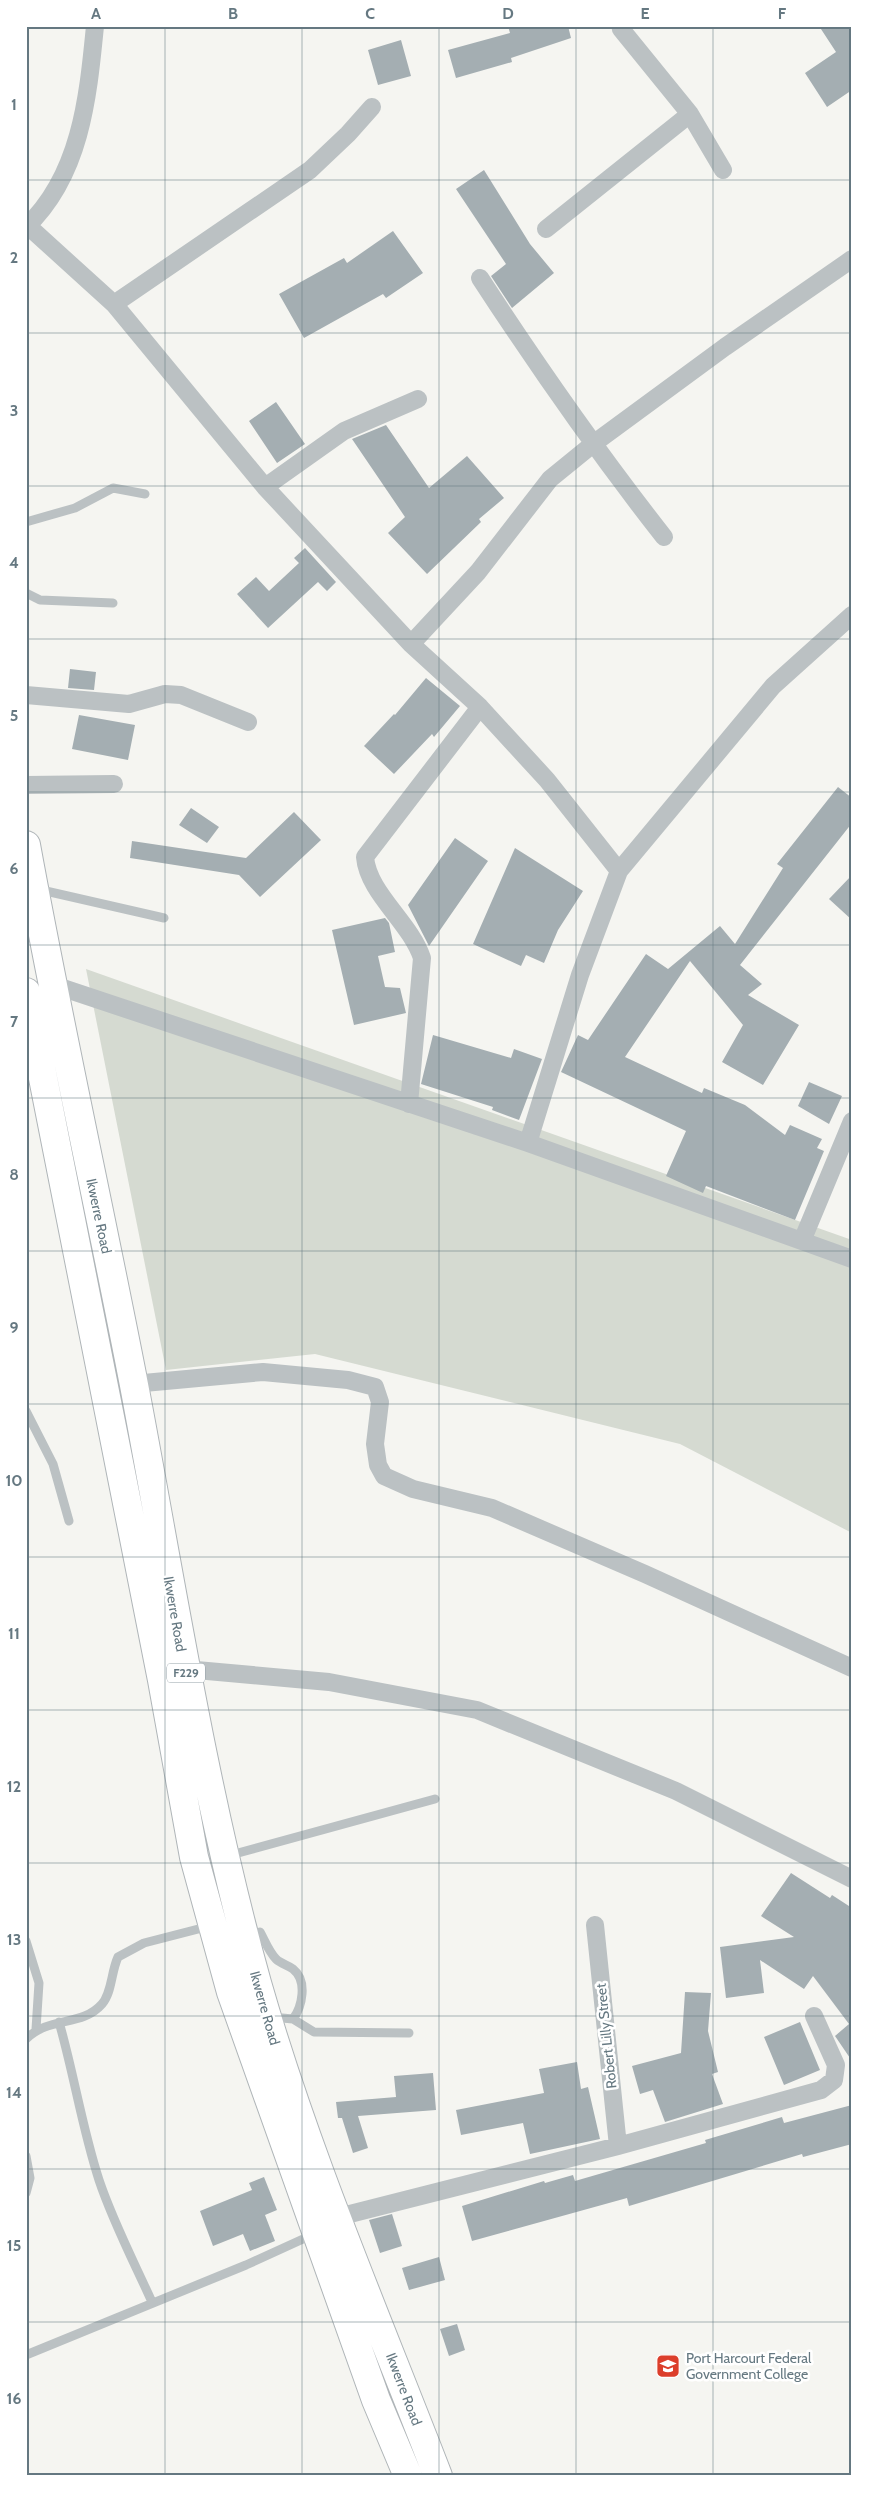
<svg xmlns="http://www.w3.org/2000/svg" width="878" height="2502" viewBox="0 0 878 2502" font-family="Cabin,sans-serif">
<rect width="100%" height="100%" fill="#f5f5f1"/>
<!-- green -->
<path fill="#d5dad1" d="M 86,969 L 852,1240 L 852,1533 L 680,1444 L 315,1354 L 166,1370 Z"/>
<!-- building -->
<path fill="#a4aeb2" d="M 508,26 L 568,26 L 571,38 L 511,58 L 512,62 L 456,78 L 448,50 L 510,33 Z
M 819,26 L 852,26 L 852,90 L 827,107 L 805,73 L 836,52 Z
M 401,40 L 411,76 L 378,85 L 368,50 Z
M 484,170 L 530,244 L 554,273 L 512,308 L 491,276 L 506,264 L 456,189 Z
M 393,231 L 423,273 L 386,298 L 383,294 L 304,338 L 279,294 L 344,258 L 347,263 Z
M 276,402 L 305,444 L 277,463 L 249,421 Z
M 386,425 L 429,488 L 467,456 L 504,498 L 479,519 L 481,522 L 427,574 L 388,533 L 405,517 L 352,439 Z
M 305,548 L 336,582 L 327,591 L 318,582 L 268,628 L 237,594 L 256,577 L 269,591 L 299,563 L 294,558 Z
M 70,669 L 96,672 L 94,690 L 68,688 Z
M 426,678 L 460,706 L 434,737 L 432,734 L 394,774 L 364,746 L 394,714 L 395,715 Z
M 79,715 L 135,725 L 128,760 L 72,749 Z
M 838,787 L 852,798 L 852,823 L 740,965 L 762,984 L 748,995 L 799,1025 L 763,1085 L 722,1062 L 743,1025 L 690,961 L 625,1057 L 702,1093 L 704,1088 L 745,1105 L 785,1135 L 790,1125 L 822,1139 L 817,1148 L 824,1151 L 795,1220 L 706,1186 L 703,1193 L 666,1176 L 686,1131 L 561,1072 L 578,1035 L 588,1040 L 646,954 L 668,969 L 720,926 L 735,944 L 783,868 L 777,864 Z
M 191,808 L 219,827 L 207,843 L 179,825 Z
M 294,812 L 321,840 L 260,897 L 239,875 L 130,858 L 132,841 L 246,858 Z
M 455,838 L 488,861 L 429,946 L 408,905 Z
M 515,848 L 583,891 L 558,930 L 544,963 L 526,955 L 521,966 L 473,944 Z
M 852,875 L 852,920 L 829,899 Z
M 385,918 L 389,923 L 395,952 L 378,956 L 385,987 L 400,988 L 406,1013 L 354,1025 L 332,930 Z
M 433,1035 L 511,1058 L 514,1049 L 542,1059 L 519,1120 L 492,1110 L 493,1107 L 421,1084 Z
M 809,1082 L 842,1096 L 829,1124 L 798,1106 Z
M 791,1873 L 830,1898 L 832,1895 L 852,1908 L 852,2061 L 835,2036 L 849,2024 L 813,1976 L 804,1989 L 760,1960 L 764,1993 L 726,1998 L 720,1947 L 794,1937 L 761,1916 Z
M 685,1992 L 711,1993 L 708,2031 L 718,2072 L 712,2074 L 723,2104 L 665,2122 L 653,2090 L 640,2094 L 632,2066 L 681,2053 Z
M 800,2022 L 820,2070 L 784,2085 L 764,2037 Z
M 577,2062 L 581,2089 L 588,2087 L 600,2139 L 530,2154 L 523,2123 L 461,2135 L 456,2110 L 544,2093 L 539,2069 Z
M 433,2073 L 436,2110 L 358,2116 L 368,2148 L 353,2153 L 342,2118 L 338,2118 L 336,2102 L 396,2097 L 394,2076 Z
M 852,2105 L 852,2144 L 803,2157 L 802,2154 L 629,2206 L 627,2198 L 472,2241 L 462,2206 L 544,2181 L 545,2183 L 573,2175 L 575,2181 L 706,2143 L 705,2140 L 782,2117 L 784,2123 Z
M 264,2177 L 277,2210 L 265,2215 L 275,2241 L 250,2251 L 243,2234 L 213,2246 L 200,2211 L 252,2190 L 249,2183 Z
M 392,2214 L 402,2246 L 380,2253 L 369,2220 Z
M 439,2257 L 445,2280 L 409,2290 L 402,2268 Z
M 457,2324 L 465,2350 L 449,2356 L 440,2329 Z"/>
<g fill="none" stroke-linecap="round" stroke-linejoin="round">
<!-- primary casing -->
<g stroke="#afb5b8" stroke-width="30">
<path id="primary" d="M 26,845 C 59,1026 99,1205 134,1385 C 172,1585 202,1786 257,1983 C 305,2151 375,2313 438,2476
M 26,992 L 162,1680 L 194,1857 L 231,1992 L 376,2400 L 408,2476"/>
</g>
<!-- lane -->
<path stroke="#bbc1c3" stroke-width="9" d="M 26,522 L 75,508 L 113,488 L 145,494
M 26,593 L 40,600 L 113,603
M 37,889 L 164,918
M 26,1411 L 53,1464 L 69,1521
M 227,1856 L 435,1799
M 260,1932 C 265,1941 269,1952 276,1959 C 281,1964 288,1965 293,1969 C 308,1981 302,2007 293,2019
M 26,1941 L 39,1983 L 36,2029
M 271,2017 L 293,2019 L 314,2032 L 409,2033
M 59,2022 C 74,2074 82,2128 99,2180 C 113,2222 134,2262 152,2302
M 26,2039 C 49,2016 82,2027 102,2004 C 112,1993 111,1972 118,1957 L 144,1943 L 210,1926
M 26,2156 L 30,2178 L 26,2193
M 26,2355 L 246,2265 L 314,2234"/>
<!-- street -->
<path stroke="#bbc1c3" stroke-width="18" d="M 623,26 L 621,29 L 690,114 L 723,170
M 28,226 L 114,304 L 265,487 L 411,644 L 480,707 L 547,780 L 619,871
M 26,227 C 81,175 88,97 95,26
M 546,229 L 690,114
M 480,278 C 538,367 598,453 664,537
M 114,304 L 310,170 L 348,134 L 372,107
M 265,487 L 344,431 L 418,399
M 411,644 L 478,572 L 550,479 L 593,444 L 725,347 L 852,259
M 26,695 L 129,704 L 165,694 L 181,695 L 248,722
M 26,785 L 114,784
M 51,984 L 528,1143 L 852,1259
M 409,1104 L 422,958 C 410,922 368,893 365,857 L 480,707
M 528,1143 L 580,975 L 619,871 L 773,686 L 852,615
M 802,1241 L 852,1121
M 133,1384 L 263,1372 L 348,1380 L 375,1387 L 380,1402 L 375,1444 L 378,1465 L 384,1476 L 413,1489 L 492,1508 L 645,1574 L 852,1668
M 185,1669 L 329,1682 L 477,1710 L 676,1791 L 852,1879
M 595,1925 L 618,2146
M 338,2217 L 618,2146 L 821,2090 L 834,2080 L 836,2065 L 814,2016"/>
<!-- primary -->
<use href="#primary" stroke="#fff" stroke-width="28"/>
</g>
<!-- grid -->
<path fill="none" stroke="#657881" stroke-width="1" stroke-opacity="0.55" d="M 165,26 L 165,2476M 302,26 L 302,2476M 439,26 L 439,2476M 576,26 L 576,2476M 713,26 L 713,2476M 26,180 L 852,180M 26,333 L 852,333M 26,486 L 852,486M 26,639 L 852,639M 26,792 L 852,792M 26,945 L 852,945M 26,1098 L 852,1098M 26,1251 L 852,1251M 26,1404 L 852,1404M 26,1557 L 852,1557M 26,1710 L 852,1710M 26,1863 L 852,1863M 26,2016 L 852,2016M 26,2169 L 852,2169M 26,2322 L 852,2322"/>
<!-- icons -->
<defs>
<g id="university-square" transform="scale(1.25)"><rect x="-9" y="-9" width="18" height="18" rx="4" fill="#dc3e2b" stroke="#fff"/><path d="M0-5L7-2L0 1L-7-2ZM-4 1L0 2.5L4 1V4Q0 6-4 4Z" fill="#fff"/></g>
</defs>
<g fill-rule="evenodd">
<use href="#university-square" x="668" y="2366"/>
</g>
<g text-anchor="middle" stroke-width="5" stroke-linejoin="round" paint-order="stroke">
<!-- shield labels -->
<rect fill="#fff" stroke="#93a0a7" stroke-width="1" x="167" y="1663.5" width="38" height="19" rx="4"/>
<g font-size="12" font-weight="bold" fill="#657881">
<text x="186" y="1677">F229</text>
</g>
<!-- street labels -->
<g font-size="14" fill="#657881" stroke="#fff">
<text transform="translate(99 1216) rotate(78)" y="5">Ikwerre Road</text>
<text transform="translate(175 1614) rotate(80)" y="5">Ikwerre Road</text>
<text transform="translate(265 2008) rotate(74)" y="5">Ikwerre Road</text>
<text transform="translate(606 2036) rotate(-96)" y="5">Robert Lilly Street</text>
<text transform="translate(404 2389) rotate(69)" y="5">Ikwerre Road</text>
</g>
<!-- poi labels -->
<g font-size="14" fill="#657881" stroke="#fff" text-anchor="start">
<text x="686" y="2363">Port Harcourt Federal<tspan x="686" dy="16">Government College</tspan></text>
</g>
</g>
<!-- border -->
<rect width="878" height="2502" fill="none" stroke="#ffffff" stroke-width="55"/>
<rect x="28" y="28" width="822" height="2446" fill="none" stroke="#657881" stroke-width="2"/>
<g font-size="16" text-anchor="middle" font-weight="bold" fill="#657881">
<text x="96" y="19">A</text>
<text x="233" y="19">B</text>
<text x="370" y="19">C</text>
<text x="508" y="19">D</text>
<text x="645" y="19">E</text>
<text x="782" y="19">F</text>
<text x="14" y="110">1</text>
<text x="14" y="263">2</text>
<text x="14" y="416">3</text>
<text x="14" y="568">4</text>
<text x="14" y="721">5</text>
<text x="14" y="874">6</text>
<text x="14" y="1027">7</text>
<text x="14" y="1180">8</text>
<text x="14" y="1333">9</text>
<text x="14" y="1486">10</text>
<text x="14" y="1639">11</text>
<text x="14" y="1792">12</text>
<text x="14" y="1945">13</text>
<text x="14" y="2098">14</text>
<text x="14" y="2251">15</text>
<text x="14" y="2404">16</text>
</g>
</svg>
